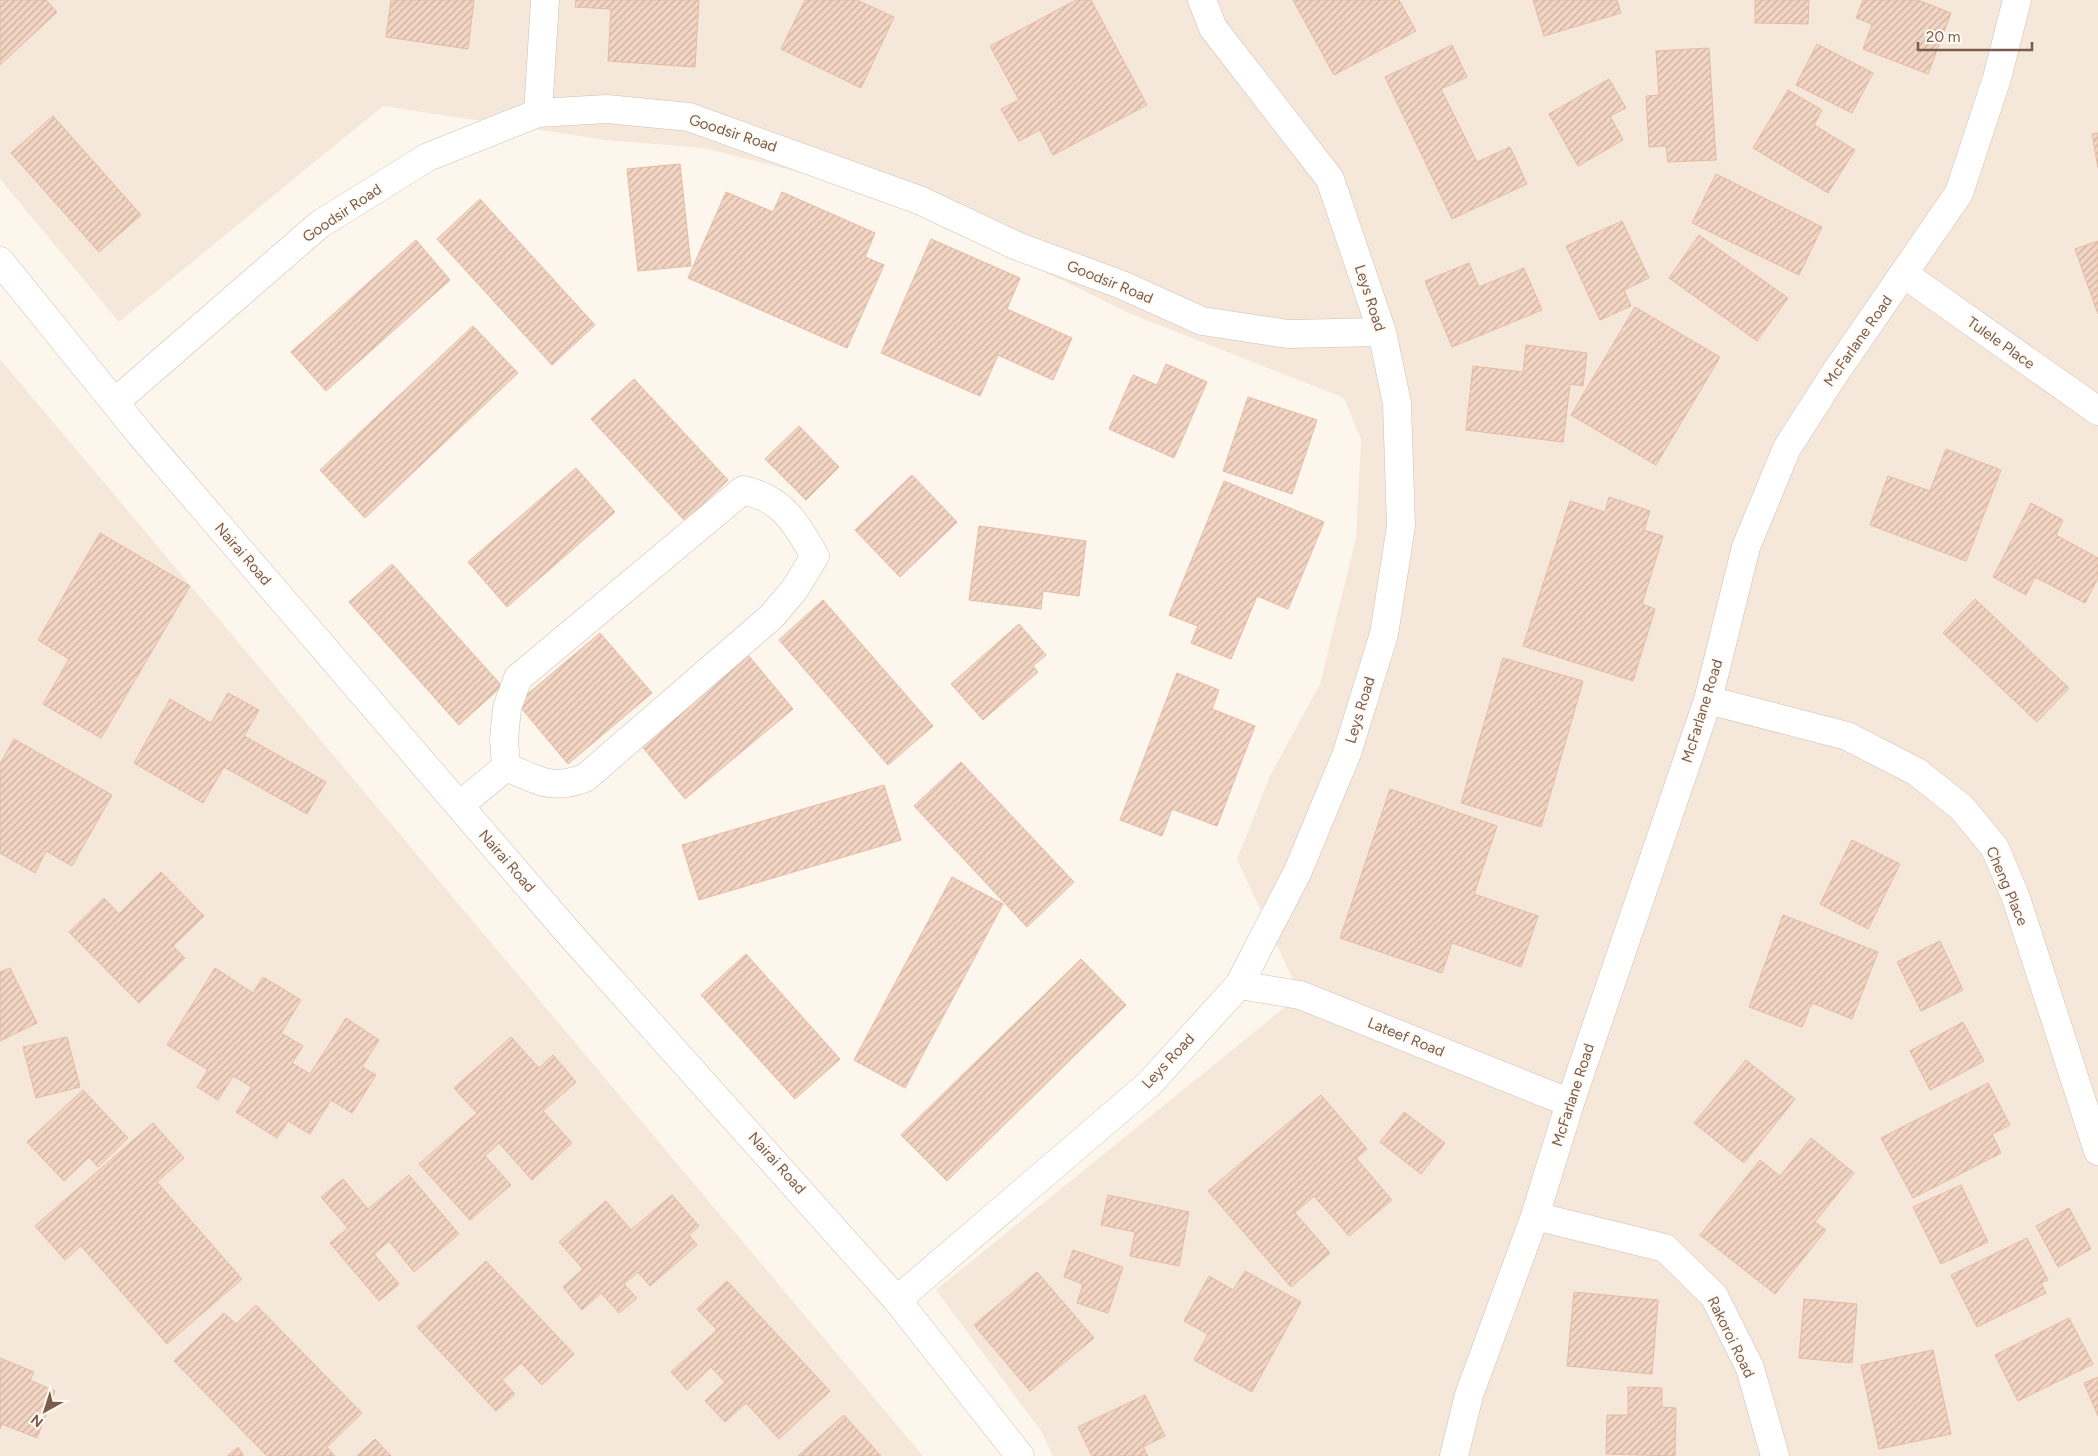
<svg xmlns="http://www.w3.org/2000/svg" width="2098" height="1456" viewBox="0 0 2098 1456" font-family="Figtree,sans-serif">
<defs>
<pattern id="building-hatch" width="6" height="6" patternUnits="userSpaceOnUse" patternTransform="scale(1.25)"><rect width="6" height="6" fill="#f3d5c3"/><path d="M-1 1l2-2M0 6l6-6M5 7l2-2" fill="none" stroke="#cab0a1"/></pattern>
</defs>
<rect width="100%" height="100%" fill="#fdf6ec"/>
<!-- residential -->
<path fill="#f5e8da" d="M 0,0 L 2098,0 L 2098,1456 L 1053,1456 L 1041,1431 L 936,1290 L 1300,995 L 1237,859 L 1270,776 L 1320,684 L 1356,538 L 1361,439 L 1344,398 L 1131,314 L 882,193 L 704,148 L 606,140 L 383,106 L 119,322 L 0,179 Z
M 0,359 L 923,1456 L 0,1456 Z"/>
<!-- building -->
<path fill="url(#building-hatch)" stroke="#e6bba3" d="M 0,0 L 46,0 L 57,12 L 0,65 Z
M 391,0 L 474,0 L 468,49 L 386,37 Z
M 576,0 L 699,0 L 695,67 L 608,61 L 611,9 L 575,7 Z
M 805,0 L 857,0 L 894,17 L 861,88 L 781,49 Z
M 1076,0 L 1091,0 L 1147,105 L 1053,155 L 1040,130 L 1019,141 L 1001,109 L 1019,100 L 990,46 Z
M 1293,0 L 1399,0 L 1416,31 L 1334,75 Z
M 1533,0 L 1617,0 L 1621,13 L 1544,36 Z
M 1755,0 L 1809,0 L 1808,24 L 1755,23 Z
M 1863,0 L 1918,0 L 1951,13 L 1928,74 L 1863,49 L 1872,24 L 1856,18 Z
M 1817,44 L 1873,73 L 1852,113 L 1796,85 Z
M 1452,45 L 1467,77 L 1441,89 L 1477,162 L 1510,147 L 1527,184 L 1452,219 L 1385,77 Z
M 1709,48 L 1716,160 L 1668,162 L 1666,146 L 1649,147 L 1646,96 L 1659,95 L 1656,51 Z
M 1609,79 L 1626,108 L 1610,116 L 1623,140 L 1578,166 L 1549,114 Z
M 1788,90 L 1822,110 L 1814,125 L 1855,150 L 1828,193 L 1753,148 Z
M 53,116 L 141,215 L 99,252 L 11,153 Z
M 2098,133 L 2098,168 L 2092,134 Z
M 680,164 L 691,266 L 638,271 L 627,169 Z
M 1716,174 L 1822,227 L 1799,275 L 1692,223 Z
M 726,192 L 773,212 L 782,192 L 875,233 L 865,257 L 884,265 L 847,348 L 688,278 Z
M 480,199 L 595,325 L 552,365 L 437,239 Z
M 1622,221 L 1649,278 L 1624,290 L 1631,306 L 1600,320 L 1566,246 Z
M 1699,235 L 1788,298 L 1757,341 L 1669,278 Z
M 931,239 L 1020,278 L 1007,309 L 1072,338 L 1053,380 L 998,355 L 980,396 L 881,353 Z
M 416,240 L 450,280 L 326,391 L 291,352 Z
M 2098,241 L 2098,314 L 2075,249 Z
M 1469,263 L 1479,287 L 1524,268 L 1542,310 L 1452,347 L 1425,281 Z
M 1635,307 L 1720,357 L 1656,465 L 1571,415 Z
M 473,326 L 518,373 L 365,518 L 320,470 Z
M 1526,345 L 1587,353 L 1583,386 L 1570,384 L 1563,442 L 1466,430 L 1473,366 L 1523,372 Z
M 1166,364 L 1207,382 L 1174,458 L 1109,429 L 1133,375 L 1157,385 Z
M 634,379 L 728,480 L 685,521 L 591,419 Z
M 1248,397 L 1317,420 L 1292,494 L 1223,471 Z
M 799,426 L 839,467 L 806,500 L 765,459 Z
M 1946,449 L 2001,470 L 1966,561 L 1870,525 L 1888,476 L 1930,491 Z
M 576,468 L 615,512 L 507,607 L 468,562 Z
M 912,475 L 957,522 L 900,577 L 855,530 Z
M 1224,481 L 1324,522 L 1288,609 L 1257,596 L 1231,659 L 1191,643 L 1198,626 L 1169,615 Z
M 1609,497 L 1650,511 L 1644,530 L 1663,536 L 1642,604 L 1655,609 L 1633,681 L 1523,646 L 1570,501 L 1605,512 Z
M 2031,503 L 2063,520 L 2056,535 L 2098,558 L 2098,578 L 2085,603 L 2035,577 L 2026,595 L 1993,577 Z
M 979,526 L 1086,541 L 1079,596 L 1043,591 L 1041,609 L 969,600 Z
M 100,533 L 190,586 L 101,738 L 43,704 L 69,659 L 38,640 Z
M 392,564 L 502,686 L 459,725 L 349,602 Z
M 1975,599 L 2069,688 L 2037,722 L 1943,633 Z
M 823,600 L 933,726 L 888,765 L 779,640 Z
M 1019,624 L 1046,655 L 1033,666 L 1038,672 L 983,720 L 951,684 Z
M 600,633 L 652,693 L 568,764 L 517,703 Z
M 749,656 L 793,709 L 685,799 L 641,745 Z
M 1503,658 L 1583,681 L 1541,827 L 1461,803 Z
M 1177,673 L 1219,690 L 1212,709 L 1255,726 L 1217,826 L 1172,809 L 1162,836 L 1120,820 Z
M 228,693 L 259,710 L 244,736 L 326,782 L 307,814 L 224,767 L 203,803 L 134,763 L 170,699 L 211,723 Z
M 14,739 L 112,795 L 72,866 L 46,851 L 35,873 L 0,853 L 0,764 Z
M 961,762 L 1074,882 L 1027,927 L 914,806 Z
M 884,785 L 901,840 L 699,900 L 682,845 Z
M 1390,789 L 1497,826 L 1474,894 L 1538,916 L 1521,967 L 1452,943 L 1442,973 L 1340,938 Z
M 1852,840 L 1900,864 L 1868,929 L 1820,904 Z
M 161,872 L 204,916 L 173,946 L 185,958 L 139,1003 L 69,932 L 104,898 L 119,914 Z
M 952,877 L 1003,904 L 905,1088 L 854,1060 Z
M 1783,915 L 1878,952 L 1852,1019 L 1812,1003 L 1802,1027 L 1749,1007 Z
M 1940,941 L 1963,990 L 1921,1011 L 1897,962 Z
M 746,954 L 840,1059 L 795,1099 L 701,995 Z
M 1081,959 L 1126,1005 L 947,1181 L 901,1135 Z
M 10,968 L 37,1023 L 0,1041 L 0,972 Z
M 215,968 L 253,993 L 263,977 L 301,1000 L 281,1033 L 303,1046 L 292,1063 L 310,1074 L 346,1018 L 379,1040 L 362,1067 L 376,1075 L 352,1113 L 331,1100 L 310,1134 L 288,1121 L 277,1138 L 236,1112 L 252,1087 L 233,1076 L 218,1100 L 197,1087 L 208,1070 L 167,1045 Z
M 1963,1022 L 1984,1061 L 1930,1090 L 1910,1051 Z
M 67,1037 L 80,1087 L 36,1098 L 23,1047 Z
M 511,1037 L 539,1068 L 553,1055 L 576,1082 L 543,1111 L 572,1143 L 532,1180 L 499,1143 L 485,1156 L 511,1185 L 470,1220 L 419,1164 L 477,1113 L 454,1088 Z
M 1746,1060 L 1795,1099 L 1744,1163 L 1694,1123 Z
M 1988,1083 L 2010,1125 L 1992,1134 L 2001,1153 L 1913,1198 L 1881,1138 Z
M 83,1090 L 128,1138 L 98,1167 L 89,1157 L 64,1181 L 27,1142 Z
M 1321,1095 L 1367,1149 L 1356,1158 L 1392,1200 L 1349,1236 L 1314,1196 L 1295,1213 L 1330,1253 L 1291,1287 L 1208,1191 Z
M 1404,1112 L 1445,1143 L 1421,1174 L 1380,1142 Z
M 153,1123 L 184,1158 L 157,1182 L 242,1279 L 167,1344 L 81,1246 L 65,1260 L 35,1226 Z
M 1811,1138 L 1854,1173 L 1815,1222 L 1826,1230 L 1775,1294 L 1700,1235 L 1760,1160 L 1780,1176 Z
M 409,1175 L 459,1234 L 414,1272 L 389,1241 L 374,1254 L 399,1284 L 379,1301 L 330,1243 L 348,1228 L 321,1197 L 343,1179 L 368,1209 Z
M 1961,1185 L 1988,1242 L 1941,1264 L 1913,1207 Z
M 672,1195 L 699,1226 L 689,1235 L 697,1245 L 650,1286 L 638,1272 L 624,1284 L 637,1298 L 619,1313 L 601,1293 L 582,1310 L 563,1287 L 583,1269 L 559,1242 L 606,1201 L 631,1230 Z
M 1108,1195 L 1189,1212 L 1179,1266 L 1130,1256 L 1135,1232 L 1101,1225 Z
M 2069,1208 L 2091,1249 L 2058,1267 L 2036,1226 Z
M 2027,1238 L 2048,1280 L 2041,1283 L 2046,1293 L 1977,1327 L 1951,1275 Z
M 1073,1250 L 1123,1267 L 1108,1313 L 1077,1303 L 1083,1284 L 1064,1277 Z
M 486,1261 L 574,1354 L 542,1385 L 521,1363 L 502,1380 L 515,1394 L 496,1411 L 417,1327 Z
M 1245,1271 L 1301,1302 L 1252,1392 L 1194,1360 L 1208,1334 L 1184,1321 L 1209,1276 L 1233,1290 Z
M 1037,1272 L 1094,1338 L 1030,1391 L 974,1325 Z
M 727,1281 L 830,1391 L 779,1439 L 746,1403 L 725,1422 L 705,1401 L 725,1382 L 711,1367 L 687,1390 L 671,1372 L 717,1330 L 697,1309 Z
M 1574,1292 L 1658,1300 L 1652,1374 L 1567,1366 Z
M 1804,1299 L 1857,1304 L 1852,1363 L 1799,1358 Z
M 256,1305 L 362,1413 L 327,1447 L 335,1456 L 267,1456 L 174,1361 L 224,1313 L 236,1324 Z
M 2069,1318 L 2093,1364 L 2018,1401 L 1995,1355 Z
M 1933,1350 L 1951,1434 L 1879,1449 L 1861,1365 Z
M 0,1358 L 34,1372 L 30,1380 L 55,1391 L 37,1438 L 2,1424 L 0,1429 Z
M 2098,1377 L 2098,1416 L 2084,1383 Z
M 1628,1387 L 1662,1388 L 1662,1407 L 1676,1408 L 1675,1456 L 1606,1454 L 1607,1415 L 1628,1415 Z
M 1145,1395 L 1165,1436 L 1143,1447 L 1148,1456 L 1092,1456 L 1078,1427 Z
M 844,1415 L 881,1456 L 798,1456 Z
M 375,1439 L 391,1456 L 357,1456 Z
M 238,1447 L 244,1456 L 227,1456 Z"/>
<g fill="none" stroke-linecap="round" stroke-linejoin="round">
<!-- minor casing -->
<g stroke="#d1beb0" stroke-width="29">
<path id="minor" d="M 538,113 L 545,0
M 0,261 L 140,434 L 567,931 L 897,1300 L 1020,1456
M 1904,274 L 2098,411
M 115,402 L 320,224 L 428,157 L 538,113 L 607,109 L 689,117 L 919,200 L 1017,246 L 1122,285 L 1202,321 L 1288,334 L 1382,332
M 743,490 C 783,499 795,522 815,556 L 794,590 L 771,617 L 585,778 C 549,791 539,780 506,767 L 504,739 L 507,708 L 518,678 Z
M 1708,700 L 1847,736 L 1917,772 L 1962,808 L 1995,848 L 2016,898 L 2098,1151
M 460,805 L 506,767
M 1239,985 L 1300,995 L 1570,1103
M 1535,1216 L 1665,1248 L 1714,1296 L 1750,1368 L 1775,1456
M 897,1300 L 1149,1084 L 1239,985 L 1298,871 L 1347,753 L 1384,634 L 1401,526 L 1397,403 L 1382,332 L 1330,179 L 1213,28 L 1202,0
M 1454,1456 L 1469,1395 L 1535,1216 L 1570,1103 L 1708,700 L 1746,547 L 1787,448 L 1835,373 L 1959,193 L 1997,78 L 2017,0"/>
</g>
<!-- minor -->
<use href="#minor" stroke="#fff" stroke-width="28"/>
</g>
<g text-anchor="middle" stroke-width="4" stroke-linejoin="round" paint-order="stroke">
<!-- street labels -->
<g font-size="15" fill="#7a5c4d" stroke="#fffaf3">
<text transform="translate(733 133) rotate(18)" y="5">Goodsir Road</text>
<text transform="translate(342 213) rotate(-34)" y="5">Goodsir Road</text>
<text transform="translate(1110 282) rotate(22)" y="5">Goodsir Road</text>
<text transform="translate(1370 298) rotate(72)" y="5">Leys Road</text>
<text transform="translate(1858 341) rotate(-55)" y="5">McFarlane Road</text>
<text transform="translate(2001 343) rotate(35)" y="5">Tulele Place</text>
<text transform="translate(243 554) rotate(49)" y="5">Nairai Road</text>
<text transform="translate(1360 710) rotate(-73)" y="5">Leys Road</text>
<text transform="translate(1702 711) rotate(-73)" y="5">McFarlane Road</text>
<text transform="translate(507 861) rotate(49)" y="5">Nairai Road</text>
<text transform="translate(2007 886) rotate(67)" y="5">Cheng Place</text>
<text transform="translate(1406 1037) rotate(22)" y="5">Lateef Road</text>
<text transform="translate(1168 1061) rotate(-47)" y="5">Leys Road</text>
<text transform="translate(1573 1095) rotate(-72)" y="5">McFarlane Road</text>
<text transform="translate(777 1163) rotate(48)" y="5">Nairai Road</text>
<text transform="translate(1731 1337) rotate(64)" y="5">Rakoroi Road</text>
</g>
</g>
<!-- north arrow -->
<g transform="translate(45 1411) rotate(219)" stroke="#fffaf3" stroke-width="4" paint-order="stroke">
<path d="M0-4L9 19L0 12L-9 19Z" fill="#7a5c4d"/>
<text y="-8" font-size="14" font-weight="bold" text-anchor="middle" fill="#7a5c4d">N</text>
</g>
<!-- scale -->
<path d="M1918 42v8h114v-8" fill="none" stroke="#7a5c4d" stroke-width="2.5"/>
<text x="1926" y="42" font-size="15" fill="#7a5c4d" stroke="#fffaf3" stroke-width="4" paint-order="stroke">20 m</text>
</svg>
